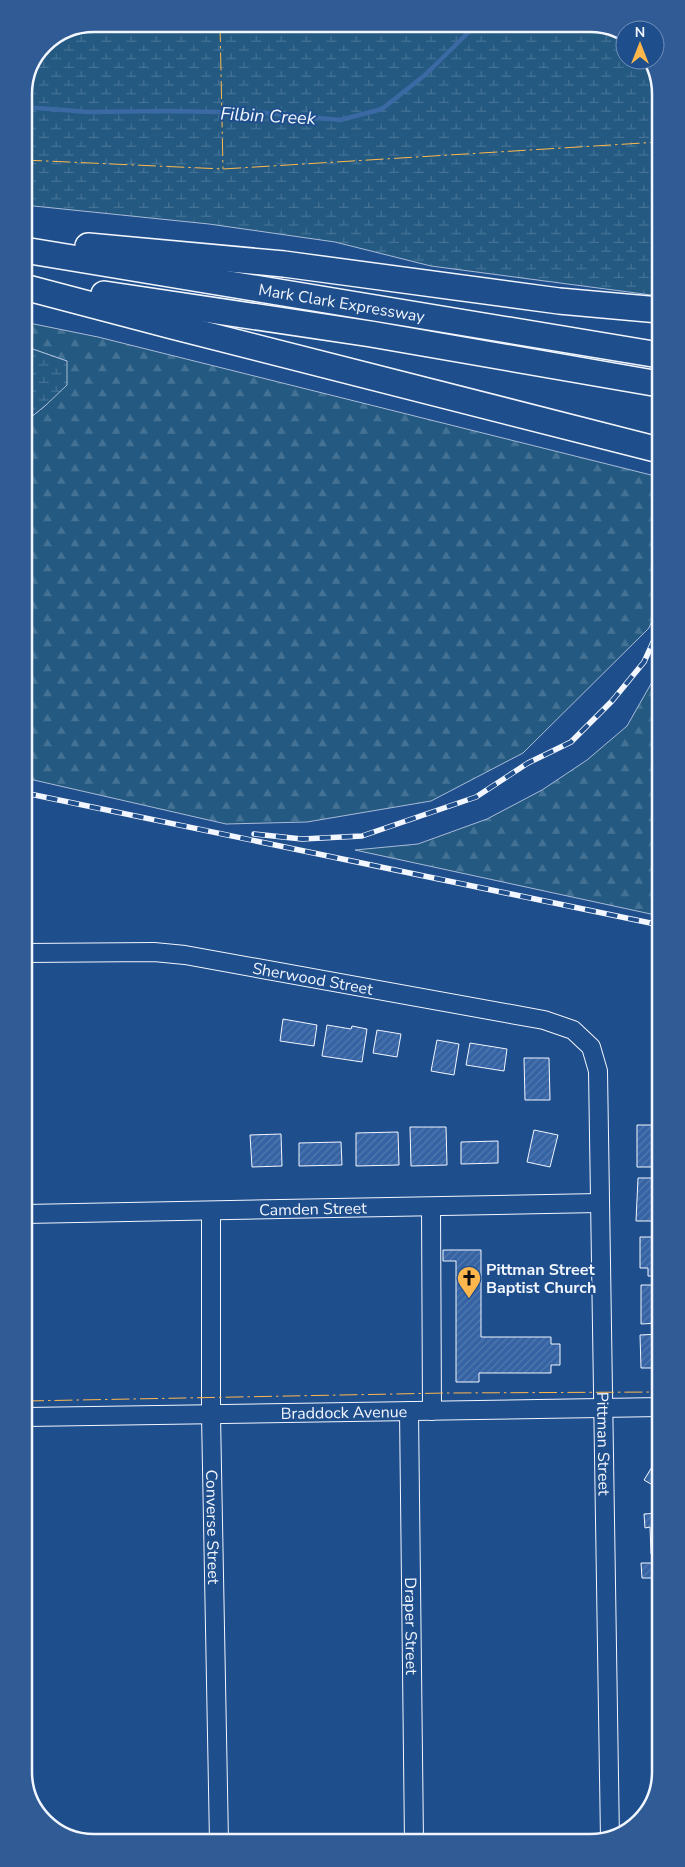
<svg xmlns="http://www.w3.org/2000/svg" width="685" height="1867" viewBox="0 0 685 1867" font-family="'Nunito Sans',sans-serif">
<defs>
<pattern id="forest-firs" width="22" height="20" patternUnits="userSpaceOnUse" patternTransform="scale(1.25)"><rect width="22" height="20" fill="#245a82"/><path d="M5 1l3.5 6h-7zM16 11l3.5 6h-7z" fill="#447295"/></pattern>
<pattern id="wetland-marsh" width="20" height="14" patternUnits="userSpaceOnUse" patternTransform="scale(1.25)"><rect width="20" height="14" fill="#245a82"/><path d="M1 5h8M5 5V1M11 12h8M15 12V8" fill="none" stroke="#447295"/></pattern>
<pattern id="building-hatch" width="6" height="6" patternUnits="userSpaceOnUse" patternTransform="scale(1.25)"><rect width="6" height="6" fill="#3563a3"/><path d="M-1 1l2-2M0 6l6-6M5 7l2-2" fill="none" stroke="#537ab1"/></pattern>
</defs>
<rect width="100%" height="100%" fill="#1f4e8c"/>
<!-- forest -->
<path fill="url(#forest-firs)" stroke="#a8bbd7" d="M 24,322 L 98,337 L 659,477 L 660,600 L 649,628 L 523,753 L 431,801 L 307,822 L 226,824 L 25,778 L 24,423 L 46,405 L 67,361 L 24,346 Z
M 660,668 L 660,916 L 355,850 L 418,844 L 487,819 L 542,790 L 587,760 L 627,726 Z"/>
<!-- wetland -->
<path fill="url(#wetland-marsh)" stroke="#a8bbd7" d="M 95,24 L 595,24 L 625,35 L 625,60 L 648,60 L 659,76 L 659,296 L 431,266 L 335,242 L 209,224 L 24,205 L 24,90 L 45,44 Z
M 24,346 L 67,361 L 67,385 L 46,405 L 24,423 Z"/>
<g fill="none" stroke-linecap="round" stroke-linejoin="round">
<!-- stream -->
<path stroke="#3b69a3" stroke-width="4.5" d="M 24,107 L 88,112 L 168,111 L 265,113 L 340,120 L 382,109 L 425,75 L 477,24"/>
</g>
<!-- building -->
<path fill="url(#building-hatch)" stroke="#f2f6ff" d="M 283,1019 L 317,1025 L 314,1046 L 280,1041 Z
M 327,1025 L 351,1029 L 352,1026 L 367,1029 L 362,1062 L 322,1056 Z
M 377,1030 L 401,1034 L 397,1057 L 373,1053 Z
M 437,1040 L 459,1044 L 454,1075 L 431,1071 Z
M 470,1043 L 507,1049 L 504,1071 L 466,1065 Z
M 524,1058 L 549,1058 L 550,1100 L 525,1100 Z
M 637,1125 L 659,1125 L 660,1167 L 637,1167 Z
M 410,1127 L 446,1127 L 447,1165 L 411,1166 Z
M 534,1130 L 558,1135 L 550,1167 L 527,1162 Z
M 398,1132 L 399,1165 L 356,1166 L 356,1133 Z
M 281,1134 L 282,1166 L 252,1167 L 250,1135 Z
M 498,1141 L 498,1163 L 461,1164 L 461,1142 Z
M 341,1142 L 342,1165 L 299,1166 L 299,1143 Z
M 638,1178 L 659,1178 L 657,1221 L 636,1221 Z
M 640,1237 L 660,1237 L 661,1276 L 648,1276 L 648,1268 L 640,1268 Z
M 443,1250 L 481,1250 L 481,1337 L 551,1337 L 551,1344 L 560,1344 L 560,1365 L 551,1365 L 551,1373 L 479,1373 L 479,1382 L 456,1382 L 456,1261 L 443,1261 Z
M 641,1285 L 661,1285 L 661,1323 L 641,1324 Z
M 661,1334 L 661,1368 L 641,1368 L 640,1335 Z
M 661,1452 L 661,1490 L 644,1480 Z
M 661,1513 L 661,1554 L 651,1554 L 650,1527 L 645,1528 L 644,1514 Z
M 641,1563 L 657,1563 L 658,1578 L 642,1578 Z"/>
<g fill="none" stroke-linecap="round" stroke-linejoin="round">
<!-- minor casing -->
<g stroke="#f2f6ff" stroke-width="20">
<g id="minor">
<path id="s1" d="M 25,953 L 154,952 L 185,955 L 544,1020 L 573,1030 L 591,1047 L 598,1071 L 610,1840"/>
<path d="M 431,1207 L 432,1411"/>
<path id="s2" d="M 211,1211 L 211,1415 L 219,1842"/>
<path id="s3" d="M 25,1214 L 599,1203"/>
<path id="s4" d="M 409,1411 L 414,1842"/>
<path id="s5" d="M 26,1417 L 661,1407"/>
</g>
</g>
<!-- highway casing -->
<g stroke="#f2f6ff" stroke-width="28">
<g id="highway">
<path d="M 88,246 L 284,264 L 559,301 L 659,310"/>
<path id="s6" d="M 24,250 L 659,355"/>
<path d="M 24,287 L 172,326 L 659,450"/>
<path d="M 104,294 L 371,334 L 659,384"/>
</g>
</g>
<!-- minor -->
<use href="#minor" stroke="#1f4e8c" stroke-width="18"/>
<!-- highway -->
<use href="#highway" stroke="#1f4e8c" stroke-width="25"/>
<!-- rail casing -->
<g stroke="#f2f6ff" stroke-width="5.5">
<path id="rail" d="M 25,793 L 660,925
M 254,834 L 302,839 L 362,836 L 476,797 L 528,763 L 571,742 L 612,701 L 644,662 L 660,627"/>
</g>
<!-- rail -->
<use href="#rail" stroke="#1f4e8c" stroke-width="4" stroke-dasharray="11" stroke-linecap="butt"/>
<!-- power -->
<path stroke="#ffb74d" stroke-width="1" stroke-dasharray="18 4 2.5 4" stroke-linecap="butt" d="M 220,24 L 223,169
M 24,160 L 223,169 L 659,142
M 26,1401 L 447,1393 L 661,1392"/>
</g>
<!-- icons -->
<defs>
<g id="church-pin" transform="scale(1.25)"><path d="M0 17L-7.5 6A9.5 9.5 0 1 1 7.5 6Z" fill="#ffb74d" stroke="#1f4e8c"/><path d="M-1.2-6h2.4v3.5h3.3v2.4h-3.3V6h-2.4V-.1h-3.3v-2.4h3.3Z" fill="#111"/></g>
</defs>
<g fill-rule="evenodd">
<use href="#church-pin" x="469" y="1278"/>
</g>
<g text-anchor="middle" stroke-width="4" stroke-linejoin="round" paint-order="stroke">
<!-- street labels -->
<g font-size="16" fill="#f2f6ff" stroke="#1f4e8c">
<text dy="6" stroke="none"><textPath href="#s6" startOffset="322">Mark Clark Expressway</textPath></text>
<text dy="6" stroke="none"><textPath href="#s1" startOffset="290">Sherwood Street</textPath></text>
<text dy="6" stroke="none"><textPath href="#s3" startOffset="288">Camden Street</textPath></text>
<text dy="6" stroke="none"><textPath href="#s5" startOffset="318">Braddock Avenue</textPath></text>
<text dy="6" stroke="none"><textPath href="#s1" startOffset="978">Pittman Street</textPath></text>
<text dy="6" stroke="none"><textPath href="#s2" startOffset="316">Converse Street</textPath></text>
<text dy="6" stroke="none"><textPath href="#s4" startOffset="215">Draper Street</textPath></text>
</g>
<!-- poi labels -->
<g font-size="16" font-weight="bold" fill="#f2f6ff" stroke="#1f4e8c" text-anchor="start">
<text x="486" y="1275">Pittman Street<tspan x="486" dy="18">Baptist Church</tspan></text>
</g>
<!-- water labels -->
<g font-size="18" font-style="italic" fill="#f2f6ff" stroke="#1f4e8c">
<text transform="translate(268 116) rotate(3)" y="6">Filbin Creek</text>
</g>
</g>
<!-- crop -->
<path d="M0 0H685V1867H0ZM94 32H590A62 62 0 0 1 652 94V1772A62 62 0 0 1 590 1834H94A62 62 0 0 1 32 1772V94A62 62 0 0 1 94 32Z" fill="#305b95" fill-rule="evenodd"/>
<path fill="none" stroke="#f2f6ff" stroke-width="2.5" d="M94 32H590A62 62 0 0 1 652 94V1772A62 62 0 0 1 590 1834H94A62 62 0 0 1 32 1772V94A62 62 0 0 1 94 32Z"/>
<!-- north arrow -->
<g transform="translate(640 45)"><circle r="24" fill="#1f4e8c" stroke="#7391ba"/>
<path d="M0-4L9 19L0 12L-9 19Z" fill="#ffb74d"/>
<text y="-8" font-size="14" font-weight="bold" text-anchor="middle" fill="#f2f6ff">N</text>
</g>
</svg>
